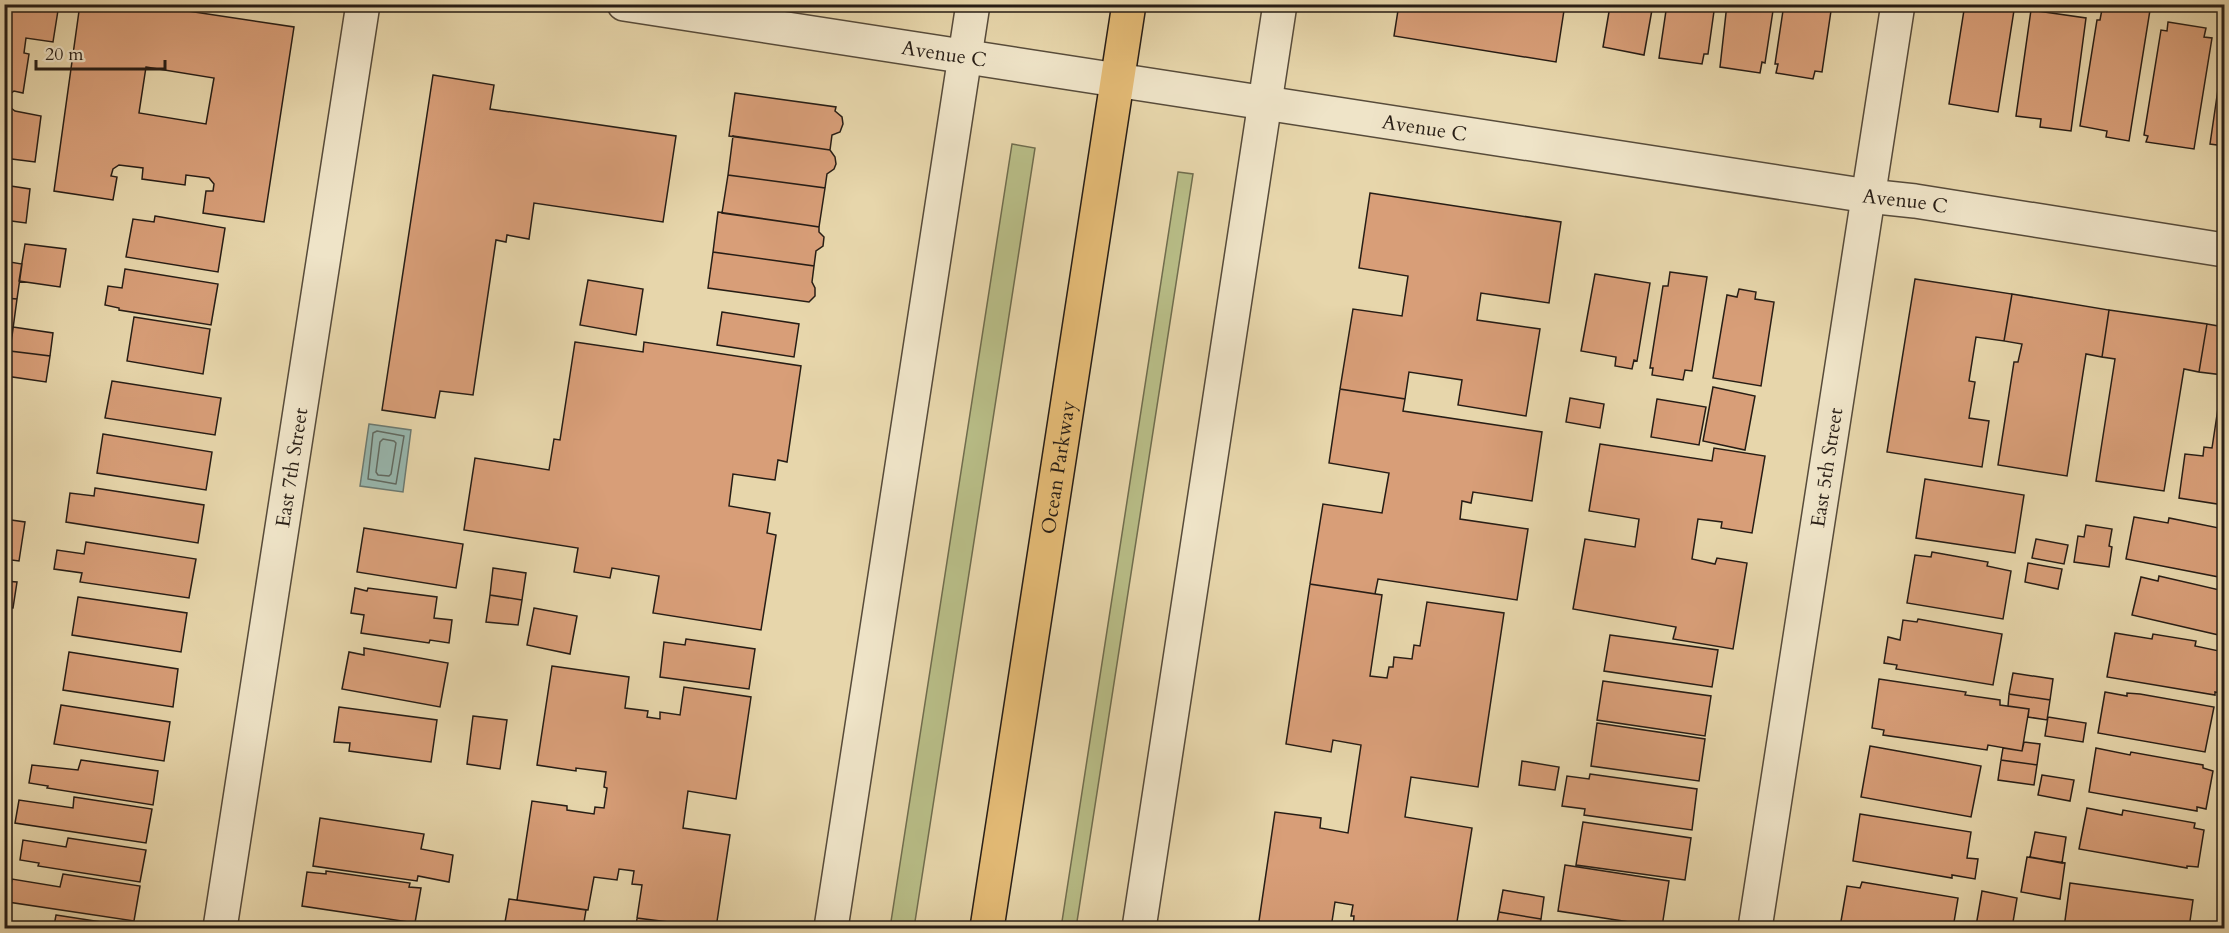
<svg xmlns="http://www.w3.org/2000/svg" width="2229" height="933" viewBox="0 0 2229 933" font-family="Cardo,serif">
<rect width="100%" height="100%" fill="#e7d6ab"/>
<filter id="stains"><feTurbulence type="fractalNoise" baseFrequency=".00333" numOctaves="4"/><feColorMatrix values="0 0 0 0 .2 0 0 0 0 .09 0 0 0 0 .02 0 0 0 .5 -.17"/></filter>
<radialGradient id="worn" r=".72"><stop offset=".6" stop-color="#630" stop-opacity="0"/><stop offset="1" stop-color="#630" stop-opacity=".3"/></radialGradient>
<!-- green -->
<path fill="#b8bd87" stroke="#706d4e" stroke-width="1.5" d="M 1012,144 L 1035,148 L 914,928 L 890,928 Z
M 1178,172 L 1193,174 L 1076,928 L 1061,928 Z"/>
<!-- water -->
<path fill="#98b8b0" stroke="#6b7a72" stroke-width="1.5" d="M 369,424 L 411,430 L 403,492 L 360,486 Z"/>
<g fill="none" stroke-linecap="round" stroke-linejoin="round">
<!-- shore -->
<path stroke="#606a62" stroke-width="1.5" d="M 377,431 L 404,436 L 396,484 L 368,479 L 373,433 Z
M 383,439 L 394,441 L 396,443 L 391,474 L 389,476 L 378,475 L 376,472 L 380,442 Z"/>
</g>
<!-- building -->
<path fill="#d89e78" stroke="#271d15" stroke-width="1.5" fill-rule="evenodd" d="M 4,4 L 59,4 L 53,42 L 26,38 L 24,53 L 29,54 L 23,93 L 14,91 L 9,95 L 7,105 L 15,111 L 41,116 L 35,162 L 4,158 Z
M 80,4 L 141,4 L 294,27 L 264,222 L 203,213 L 206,191 L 213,191 L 214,184 L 209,178 L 186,175 L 185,185 L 142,179 L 143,168 L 119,165 L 113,169 L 111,176 L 117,177 L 113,200 L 54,191 ZM 146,67 L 214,78 L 206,124 L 139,113 Z
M 1399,4 L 1565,4 L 1556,62 L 1394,36 Z
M 1653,4 L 1644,55 L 1603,47 L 1610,6 L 1603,4 Z
M 1667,4 L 1715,4 L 1708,54 L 1704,54 L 1702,64 L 1659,58 Z
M 1727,4 L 1774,4 L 1765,63 L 1762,62 L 1760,73 L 1720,67 Z
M 1784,4 L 1832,4 L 1822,72 L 1815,71 L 1813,79 L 1776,73 L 1778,64 L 1775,64 Z
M 1965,4 L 2015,4 L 1998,112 L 1949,104 Z
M 2103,4 L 2125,4 L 2150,10 L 2129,141 L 2106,137 L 2107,131 L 2080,126 L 2097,20 L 2100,20 Z
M 2031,10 L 2086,18 L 2071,131 L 2040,127 L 2041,119 L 2016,116 Z
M 2168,22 L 2206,28 L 2204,37 L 2212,38 L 2194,149 L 2146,142 L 2148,136 L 2144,135 L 2161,30 L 2167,31 Z
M 2224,48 L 2224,146 L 2210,144 Z
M 433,75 L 494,85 L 490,109 L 676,136 L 663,222 L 534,203 L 529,239 L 507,235 L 506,242 L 496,240 L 473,395 L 440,391 L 435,418 L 382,410 Z
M 735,93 L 836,107 L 835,111 L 842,117 L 843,124 L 840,132 L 832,135 L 830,150 L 729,136 Z
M 733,136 L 830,150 L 835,157 L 836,164 L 834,169 L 827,174 L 825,188 L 728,175 Z
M 728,175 L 825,188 L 819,227 L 722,213 Z
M 4,185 L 30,189 L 26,223 L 4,220 Z
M 1370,193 L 1561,222 L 1549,303 L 1481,293 L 1477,320 L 1540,329 L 1526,416 L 1458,405 L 1462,380 L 1409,372 L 1405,399 L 1340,389 L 1353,309 L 1402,316 L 1408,276 L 1359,268 Z
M 718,212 L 819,227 L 819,232 L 824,237 L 823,246 L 816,251 L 814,266 L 713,252 Z
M 155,216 L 225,228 L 218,272 L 126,257 L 133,219 L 154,222 Z
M 25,244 L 66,249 L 60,287 L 19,281 Z
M 713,252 L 814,266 L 812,282 L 815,288 L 815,296 L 809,302 L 708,288 Z
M 4,261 L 22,264 L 17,299 L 4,298 Z
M 125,269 L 218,284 L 211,325 L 119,310 L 119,308 L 105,305 L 108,286 L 122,288 Z
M 1670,272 L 1707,277 L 1692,371 L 1685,370 L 1683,380 L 1652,375 L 1653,368 L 1650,368 L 1663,286 L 1668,286 Z
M 1595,274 L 1650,283 L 1637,361 L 1634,360 L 1632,369 L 1615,366 L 1616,357 L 1581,351 Z
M 1915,279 L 2012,294 L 2004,341 L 1976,337 L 1969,381 L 1975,382 L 1969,418 L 1989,421 L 1982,467 L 1887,452 Z
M 588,280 L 643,289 L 636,335 L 580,325 Z
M 1739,289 L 1756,292 L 1755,299 L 1774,302 L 1761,386 L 1713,378 L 1727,295 L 1737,297 Z
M 2012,294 L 2109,310 L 2102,357 L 2086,354 L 2067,476 L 1998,465 L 2014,362 L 2018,362 L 2022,344 L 2004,341 Z
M 4,298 L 17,299 L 12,336 L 4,334 Z
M 2109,310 L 2207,324 L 2199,372 L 2184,369 L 2164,491 L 2096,481 L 2115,359 L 2102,357 Z
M 722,312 L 799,324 L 794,357 L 717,345 Z
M 134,317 L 210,329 L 203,374 L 127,361 Z
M 2207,324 L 2224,327 L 2224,505 L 2179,498 L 2185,454 L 2203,456 L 2204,447 L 2212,448 L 2223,375 L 2199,372 Z
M 13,327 L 53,333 L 50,356 L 10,351 Z
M 575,342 L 643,352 L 644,342 L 801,366 L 787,462 L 778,460 L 775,480 L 733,474 L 729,506 L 770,513 L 767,533 L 776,535 L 761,630 L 653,613 L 659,576 L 612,568 L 610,578 L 574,572 L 578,548 L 464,530 L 475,458 L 549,470 L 554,439 L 560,440 Z
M 10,351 L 50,356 L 46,382 L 6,376 Z
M 112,381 L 221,398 L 215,435 L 105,418 Z
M 1713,387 L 1755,396 L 1745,450 L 1703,441 Z
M 1340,389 L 1405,399 L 1403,411 L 1542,432 L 1532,501 L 1473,492 L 1471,503 L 1462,501 L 1460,519 L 1528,529 L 1517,600 L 1378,579 L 1375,594 L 1310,584 L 1323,504 L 1382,513 L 1389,473 L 1329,463 Z
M 1570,398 L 1604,404 L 1600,428 L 1566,422 Z
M 1657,399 L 1706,407 L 1699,445 L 1651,437 Z
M 103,434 L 212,452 L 206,490 L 97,473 Z
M 1600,444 L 1712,461 L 1714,448 L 1765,456 L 1752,533 L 1721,528 L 1722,522 L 1698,519 L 1692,559 L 1715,564 L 1717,558 L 1747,563 L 1733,649 L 1673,639 L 1676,627 L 1573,609 L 1585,539 L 1635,547 L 1639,519 L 1589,511 Z
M 1925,479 L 2024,495 L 2015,553 L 1916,538 Z
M 95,488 L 204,505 L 198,543 L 66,522 L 70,493 L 94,496 Z
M 2134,517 L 2168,523 L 2169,518 L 2224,529 L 2224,578 L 2126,559 Z
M 4,519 L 25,522 L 19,561 L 4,559 Z
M 2086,525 L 2112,529 L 2109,546 L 2112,547 L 2109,567 L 2074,562 L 2078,536 L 2084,537 Z
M 364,528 L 463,544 L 456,588 L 357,572 Z
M 2036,539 L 2068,545 L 2064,564 L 2032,558 Z
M 86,542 L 196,559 L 189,598 L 80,582 L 82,573 L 54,569 L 57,550 L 84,554 Z
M 1932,552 L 1988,562 L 1987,566 L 2011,571 L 2003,619 L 1907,603 L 1915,555 L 1931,557 Z
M 2028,563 L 2062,569 L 2058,589 L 2025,582 Z
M 493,568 L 526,573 L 522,600 L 490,595 Z
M 2159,576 L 2224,591 L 2223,636 L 2132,615 L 2141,577 L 2158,581 Z
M 4,581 L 17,582 L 13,608 L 4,607 Z
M 1310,584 L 1382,595 L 1370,676 L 1387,678 L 1389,667 L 1393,667 L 1394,657 L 1412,659 L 1414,645 L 1420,646 L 1427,602 L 1504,613 L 1478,787 L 1411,777 L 1405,817 L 1472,828 L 1456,928 L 1353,927 L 1354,916 L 1351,916 L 1353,905 L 1335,902 L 1331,928 L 1258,928 L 1275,812 L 1321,818 L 1320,828 L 1348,833 L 1361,745 L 1333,740 L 1331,752 L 1286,744 Z
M 355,588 L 367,591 L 368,588 L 437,597 L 434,618 L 452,620 L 449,643 L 430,640 L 429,643 L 361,633 L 364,615 L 351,613 Z
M 490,595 L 522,600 L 518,625 L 486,622 Z
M 78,597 L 187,613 L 181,652 L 72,635 Z
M 534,608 L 577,616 L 570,654 L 527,645 Z
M 1918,619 L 2002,634 L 1993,685 L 1896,669 L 1897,665 L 1884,663 L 1888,637 L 1900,640 L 1903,620 L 1917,622 Z
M 2115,633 L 2152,639 L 2153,634 L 2196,641 L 2195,646 L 2224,652 L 2224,694 L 2215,692 L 2215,695 L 2107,677 Z
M 1610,635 L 1718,650 L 1712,687 L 1604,671 Z
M 686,639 L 755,649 L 749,689 L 660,677 L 664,642 L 685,645 Z
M 364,648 L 448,663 L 440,707 L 342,689 L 349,652 L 364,655 Z
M 69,652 L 178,669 L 173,707 L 63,690 Z
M 552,666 L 629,677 L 625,708 L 648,711 L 647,717 L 660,719 L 660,712 L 680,715 L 684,687 L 751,697 L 736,799 L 688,791 L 683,828 L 730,835 L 716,928 L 637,918 L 642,885 L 632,884 L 634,871 L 619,869 L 617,880 L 594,877 L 588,910 L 517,900 L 532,801 L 567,806 L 567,810 L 594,814 L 595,807 L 604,808 L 607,788 L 604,787 L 606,772 L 576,768 L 576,771 L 537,765 Z
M 2013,673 L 2053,679 L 2050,700 L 2009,694 Z
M 1879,679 L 1966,692 L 1965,695 L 2000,700 L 2000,705 L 2029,709 L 2022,751 L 1988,745 L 1987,750 L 1883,735 L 1884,730 L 1872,728 Z
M 1603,681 L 1711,696 L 1705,736 L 1597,720 Z
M 2105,692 L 2127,696 L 2127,693 L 2140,694 L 2214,707 L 2205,752 L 2098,733 Z
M 2009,694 L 2050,700 L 2047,720 L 2028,717 L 2029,709 L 2008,706 Z
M 61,705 L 170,722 L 164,761 L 54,744 Z
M 339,707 L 437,720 L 431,762 L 349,751 L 350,743 L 334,742 Z
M 473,716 L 507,720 L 500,769 L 467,764 Z
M 2048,717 L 2086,723 L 2083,742 L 2045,736 Z
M 1597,723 L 1705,739 L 1699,781 L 1591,766 Z
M 2024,742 L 2040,744 L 2037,765 L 2001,760 L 2003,748 L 2022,751 Z
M 1870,746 L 1981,766 L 1971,817 L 1861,797 Z
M 2096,748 L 2130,755 L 2131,752 L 2203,765 L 2203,768 L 2213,771 L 2206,809 L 2197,807 L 2197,811 L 2089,792 Z
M 81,760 L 158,771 L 153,805 L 47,788 L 48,786 L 29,783 L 32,765 L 78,770 Z
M 2001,760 L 2037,765 L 2034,785 L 1998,780 Z
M 1522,761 L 1559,767 L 1555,790 L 1519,785 Z
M 1590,774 L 1697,789 L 1692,830 L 1584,815 L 1585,809 L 1562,806 L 1567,776 L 1589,779 Z
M 2042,775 L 2074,780 L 2070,801 L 2038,795 Z
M 74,797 L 152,809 L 146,843 L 15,823 L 19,800 L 73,808 Z
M 2087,808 L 2122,815 L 2123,810 L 2195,823 L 2194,828 L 2204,830 L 2198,867 L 2187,866 L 2187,868 L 2079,849 Z
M 1860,814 L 1971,832 L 1967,858 L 1978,859 L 1975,879 L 1952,875 L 1952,878 L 1853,861 Z
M 320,818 L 424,834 L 421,849 L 453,855 L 449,882 L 418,876 L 417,881 L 313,866 Z
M 1583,822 L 1691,838 L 1685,880 L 1576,865 Z
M 2035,832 L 2066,837 L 2062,863 L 2030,857 Z
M 68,838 L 146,850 L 140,882 L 38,866 L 39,863 L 20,860 L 23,840 L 66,847 Z
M 2027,857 L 2065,863 L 2060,899 L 2021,892 Z
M 1565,865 L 1669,881 L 1662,927 L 1558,911 Z
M 326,871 L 410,883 L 409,887 L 421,888 L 415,923 L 302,906 L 307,872 L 326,874 Z
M 63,874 L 140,886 L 134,921 L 8,902 L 12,879 L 60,887 Z
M 1862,882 L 1958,898 L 1953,928 L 1840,927 L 1847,886 L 1860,888 Z
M 2070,883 L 2193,900 L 2189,928 L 2064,928 Z
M 1503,890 L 1544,897 L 1541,919 L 1499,912 Z
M 1982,891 L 2017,898 L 2012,928 L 1976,926 Z
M 509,899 L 586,910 L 583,928 L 504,928 Z
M 1499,912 L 1541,919 L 1539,928 L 1496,928 Z
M 56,915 L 134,927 L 133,928 L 28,928 L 29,922 L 54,926 Z
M 637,918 L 711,928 L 636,928 Z
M 299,923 L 340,928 L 298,928 Z
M 447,923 L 481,928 L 446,928 Z"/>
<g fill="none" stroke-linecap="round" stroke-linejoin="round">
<!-- street casing -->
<g stroke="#574b3a" stroke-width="36">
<g id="street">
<path id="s1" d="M 624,4 L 1868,196 L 1915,201 L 2224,250"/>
<path id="s2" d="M 220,928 L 363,4"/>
<path d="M 831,928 L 973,4"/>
<path d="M 1139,928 L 1280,4"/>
<path id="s3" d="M 1755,928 L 1898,4"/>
</g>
</g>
<!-- primary casing -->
<g stroke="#271d15" stroke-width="36">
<g id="primary">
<path id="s4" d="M 987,928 L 1129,4"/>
</g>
</g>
<!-- street -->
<use href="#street" stroke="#efe4c8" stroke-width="33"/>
<!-- primary -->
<use href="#primary" stroke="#e4bb76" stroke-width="33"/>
</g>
<g text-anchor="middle" stroke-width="5" stroke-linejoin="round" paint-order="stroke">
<!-- street labels -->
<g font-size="20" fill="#271d15" stroke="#efe4c8">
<text dy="7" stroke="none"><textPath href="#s1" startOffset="324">Avenue C</textPath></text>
<text dy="7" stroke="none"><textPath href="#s1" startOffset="810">Avenue C</textPath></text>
<text dy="7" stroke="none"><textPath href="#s1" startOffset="1296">Avenue C</textPath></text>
<text dy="7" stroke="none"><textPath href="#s4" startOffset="466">Ocean Parkway</textPath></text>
<text dy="7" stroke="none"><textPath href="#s2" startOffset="466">East 7th Street</textPath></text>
<text dy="7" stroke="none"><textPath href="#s3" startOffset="466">East 5th Street</textPath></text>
</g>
</g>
<!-- margin -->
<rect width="2229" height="933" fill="none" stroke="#e7d6ab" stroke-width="24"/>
<rect x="6" y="6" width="2217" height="921" fill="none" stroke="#271d15" stroke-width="3"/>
<rect x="12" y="12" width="2205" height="909" fill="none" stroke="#271d15" stroke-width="1.5"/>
<!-- scale -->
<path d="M36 60v9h129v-9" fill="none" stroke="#271d15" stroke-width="3"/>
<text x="45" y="60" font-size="18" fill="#271d15" stroke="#efe4c8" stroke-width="4.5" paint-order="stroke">20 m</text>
<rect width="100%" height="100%" filter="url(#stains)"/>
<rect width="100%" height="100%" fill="url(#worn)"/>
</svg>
